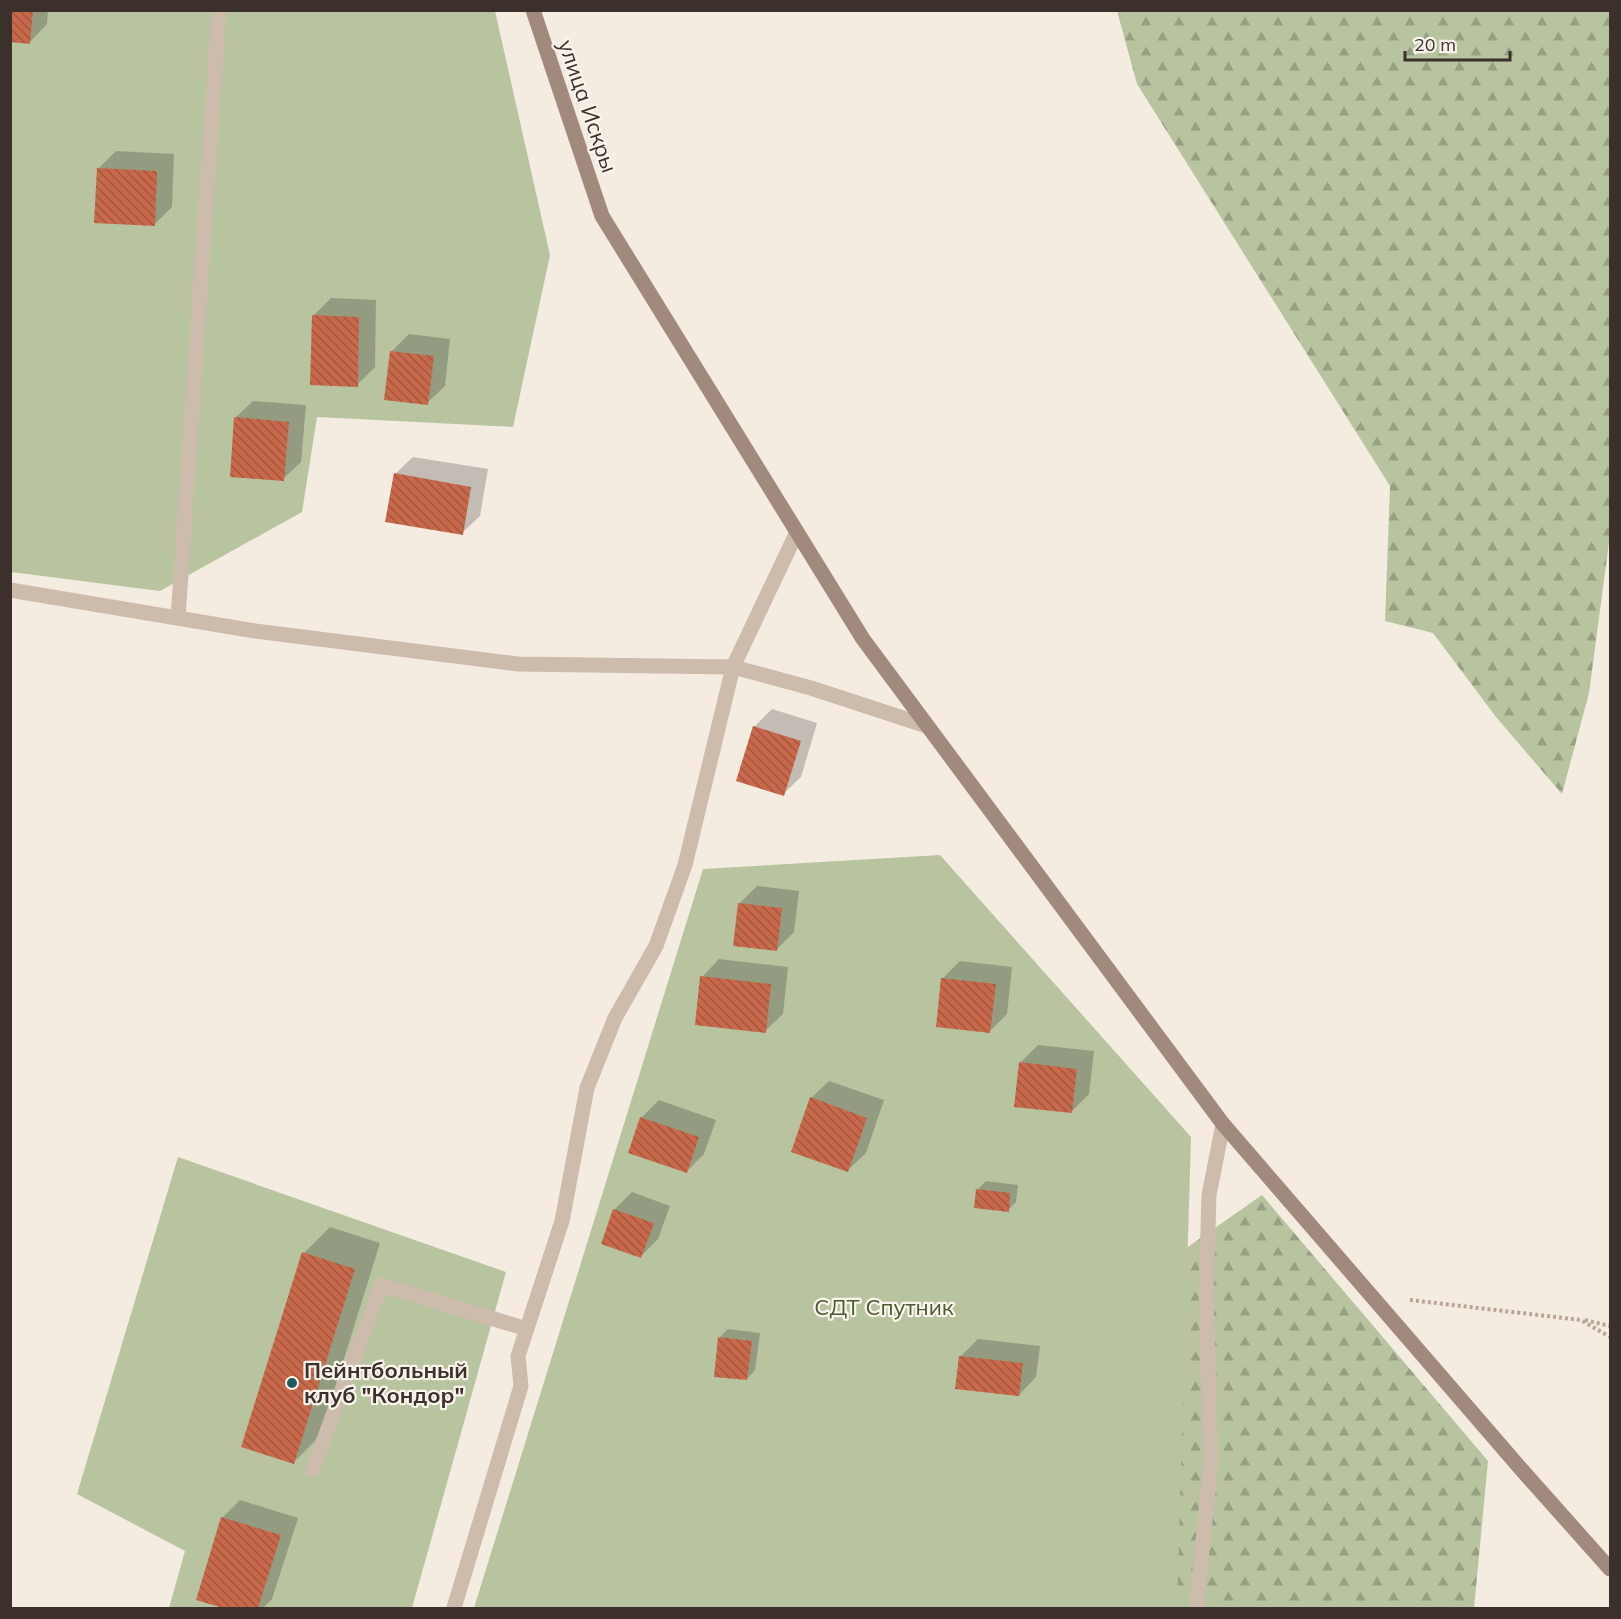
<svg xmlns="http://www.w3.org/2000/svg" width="1621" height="1619" viewBox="0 0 1621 1619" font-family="Mulish,sans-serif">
<defs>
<pattern id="forest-firs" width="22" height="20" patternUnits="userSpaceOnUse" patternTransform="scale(1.5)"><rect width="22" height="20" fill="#b8c4a0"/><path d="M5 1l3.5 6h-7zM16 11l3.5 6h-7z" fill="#97a083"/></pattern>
<pattern id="building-back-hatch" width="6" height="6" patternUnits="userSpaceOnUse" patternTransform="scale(1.5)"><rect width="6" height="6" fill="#c8694b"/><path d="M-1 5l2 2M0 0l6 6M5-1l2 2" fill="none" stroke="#a4573f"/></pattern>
</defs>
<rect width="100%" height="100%" fill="#f4ebe1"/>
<!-- forest -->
<path fill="url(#forest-firs)" d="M 1117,11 L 1610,11 L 1610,535 L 1589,693 L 1562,794 L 1496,717 L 1433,633 L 1385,621 L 1390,486 L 1137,84 Z
M 1262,1195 L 1488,1461 L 1474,1608 L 1092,1608 L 1115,1298 Z"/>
<!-- garden -->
<path fill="#b8c4a0" d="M 11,11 L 495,11 L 550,255 L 513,427 L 317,417 L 302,512 L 160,591 L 11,572 Z
M 940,855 L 1191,1137 L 1177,1608 L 474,1608 L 703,869 Z
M 178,1157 L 506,1272 L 412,1608 L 169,1608 L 185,1551 L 77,1494 Z"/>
<!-- shadow -->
<path fill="#0003" d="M 10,10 L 48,10 L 47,24 L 30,42 Z
M 116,151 L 174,154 L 172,207 L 154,225 L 98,169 Z
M 331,298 L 376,300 L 375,367 L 357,385 L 313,316 Z
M 409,334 L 450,339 L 445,386 L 427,403 L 391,352 Z
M 253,401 L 306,405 L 301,462 L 283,479 L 235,418 Z
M 413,457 L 488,469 L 480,516 L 462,533 L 395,474 Z
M 772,709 L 817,723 L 801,777 L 783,794 L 754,727 Z
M 757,886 L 799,891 L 794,932 L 777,949 L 739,904 Z
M 719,959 L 788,967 L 783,1014 L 765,1031 L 702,977 Z
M 960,961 L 1012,967 L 1007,1014 L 990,1031 L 943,978 Z
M 1038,1045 L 1094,1051 L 1089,1094 L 1071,1112 L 1020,1063 Z
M 829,1081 L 884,1100 L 866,1153 L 848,1170 L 811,1098 Z
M 659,1100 L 716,1120 L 704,1154 L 686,1172 L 630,1152 L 642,1117 Z
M 986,1181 L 1018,1185 L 1016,1202 L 1008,1210 L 977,1190 Z
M 632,1192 L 670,1206 L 658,1239 L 641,1256 L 614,1210 Z
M 330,1227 L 380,1243 L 320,1436 L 294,1462 L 304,1253 Z
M 728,1329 L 760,1333 L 755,1370 L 747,1379 L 720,1337 Z
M 978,1339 L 1040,1346 L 1036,1377 L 1019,1395 L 960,1357 Z
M 240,1500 L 298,1518 L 272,1599 L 263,1608 L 228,1608 L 198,1599 L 223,1517 Z"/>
<!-- building -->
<path fill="url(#building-back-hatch)" d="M 10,10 L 33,10 L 30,44 L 10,42 Z
M 97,168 L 157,171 L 155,226 L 94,223 Z
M 312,315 L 359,317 L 358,387 L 310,385 Z
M 390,351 L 434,356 L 428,405 L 384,400 Z
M 234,417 L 289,422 L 284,481 L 230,477 Z
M 394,473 L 471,487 L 463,535 L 385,522 Z
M 753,726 L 801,741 L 784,796 L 736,781 Z
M 738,903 L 782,908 L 777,951 L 733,946 Z
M 700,976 L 771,984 L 766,1033 L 695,1025 Z
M 941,978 L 996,984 L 990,1033 L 936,1027 Z
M 1019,1062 L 1077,1069 L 1072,1113 L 1014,1107 Z
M 810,1097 L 867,1118 L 848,1172 L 791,1152 Z
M 640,1117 L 699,1137 L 687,1173 L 628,1153 Z
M 976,1189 L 1010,1193 L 1009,1212 L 974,1208 Z
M 613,1209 L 654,1223 L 641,1258 L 601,1244 Z
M 302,1252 L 355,1269 L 294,1464 L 241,1447 Z
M 718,1337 L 752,1341 L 747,1380 L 714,1377 Z
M 959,1356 L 1023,1363 L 1019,1396 L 955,1389 Z
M 221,1517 L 281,1535 L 258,1608 L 223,1608 L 196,1600 Z"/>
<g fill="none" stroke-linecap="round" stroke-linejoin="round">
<!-- path -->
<path stroke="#b9a596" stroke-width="4" stroke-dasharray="3 3" stroke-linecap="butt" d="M 1410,1300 L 1581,1320 L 1610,1337
M 1585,1320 L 1610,1326"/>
<!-- service -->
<path stroke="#cdbbac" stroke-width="15" d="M 10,590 L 255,631 L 518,664 L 733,667 L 811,688 L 927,726
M 178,618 L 219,10
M 313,1469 L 381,1285 L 527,1329
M 454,1608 L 521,1386 L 518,1356 L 562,1221 L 587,1088 L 615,1018 L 656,946 L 685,865 L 733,667 L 797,532
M 1198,1608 L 1197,1599 L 1211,1462 L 1206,1296 L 1209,1195 L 1223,1124"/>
<!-- secondary -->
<path stroke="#a18a7d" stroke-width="15" d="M 533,10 L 602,216 L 863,639 L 1223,1124 L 1521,1469 L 1610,1569"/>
</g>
<!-- markers -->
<circle fill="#1f5a5e" stroke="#fbf5ee" stroke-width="2" cx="292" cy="1383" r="6"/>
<g text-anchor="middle" stroke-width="4.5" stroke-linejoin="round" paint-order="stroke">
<!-- street labels -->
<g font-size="22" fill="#3b302b" stroke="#fbf5ee">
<text transform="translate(588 106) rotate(71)" y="8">улица Искры</text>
</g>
<!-- park labels -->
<g font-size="22" fill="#4a5a2e" stroke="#fbf5ee">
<text x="884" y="1315">СДТ Спутник</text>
</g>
<!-- poi labels -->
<g font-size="22" font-weight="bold" fill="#3b302b" stroke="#fbf5ee" text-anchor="start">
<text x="304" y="1378">Пейнтбольный<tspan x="304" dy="25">клуб "Кондор"</tspan></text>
</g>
</g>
<!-- border -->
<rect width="1621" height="1619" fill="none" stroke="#3b302b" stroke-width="24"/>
<!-- scale -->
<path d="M1405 51v9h105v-9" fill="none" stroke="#3b302b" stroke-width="3"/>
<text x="1414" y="51" font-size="18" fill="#3b302b" stroke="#fbf5ee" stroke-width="4.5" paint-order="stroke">20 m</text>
</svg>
